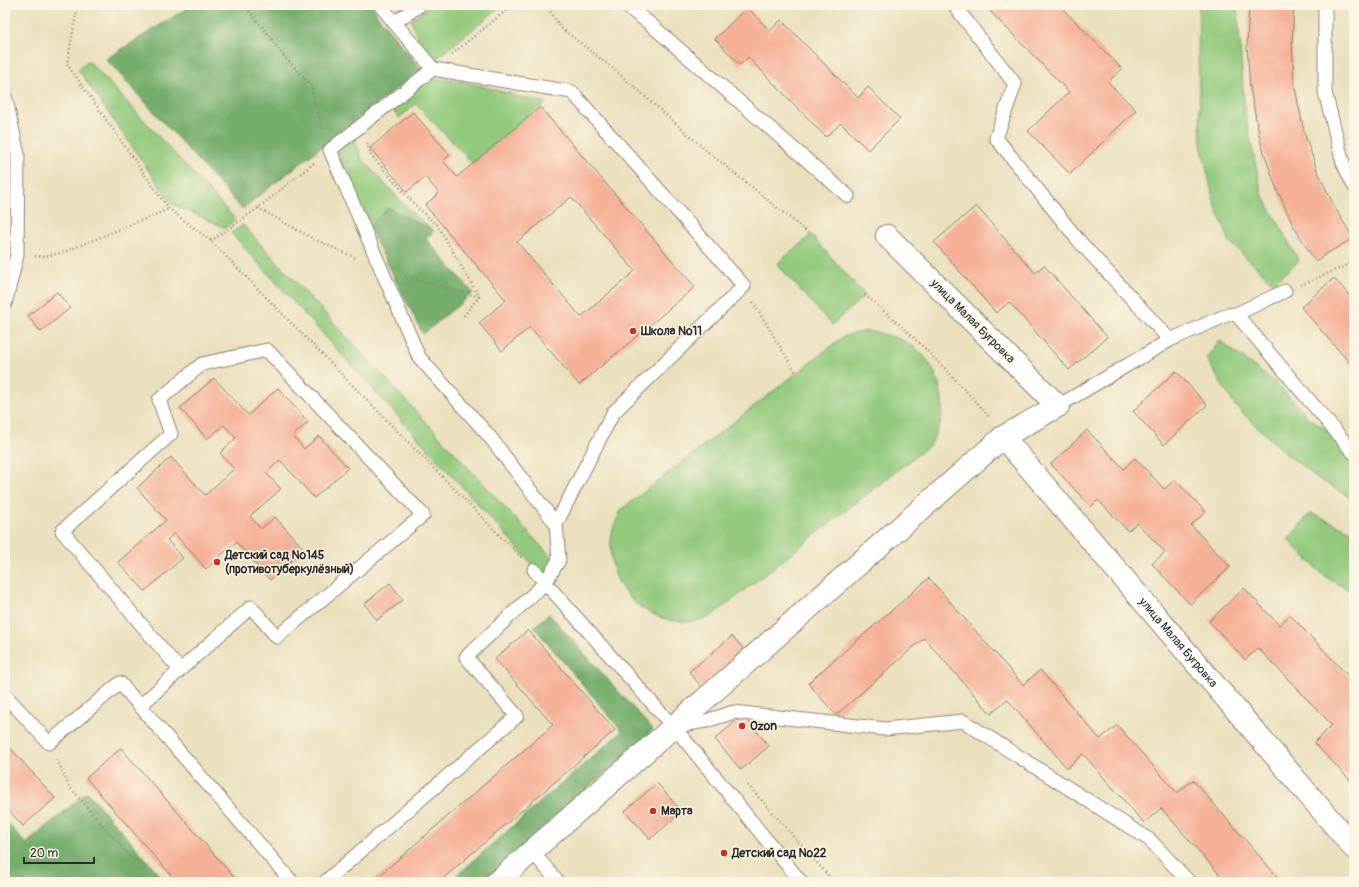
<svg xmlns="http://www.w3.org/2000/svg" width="1359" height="887" viewBox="0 0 1359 887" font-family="Pangolin,sans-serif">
<rect width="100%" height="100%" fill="#fcf5e5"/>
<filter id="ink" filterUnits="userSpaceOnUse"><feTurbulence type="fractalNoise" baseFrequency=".025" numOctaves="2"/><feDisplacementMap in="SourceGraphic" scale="8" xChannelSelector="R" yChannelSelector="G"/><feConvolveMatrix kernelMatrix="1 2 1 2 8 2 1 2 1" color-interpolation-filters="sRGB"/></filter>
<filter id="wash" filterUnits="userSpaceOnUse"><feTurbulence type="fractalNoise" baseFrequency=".012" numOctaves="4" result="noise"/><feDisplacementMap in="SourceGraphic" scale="16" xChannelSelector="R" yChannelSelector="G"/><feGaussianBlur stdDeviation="0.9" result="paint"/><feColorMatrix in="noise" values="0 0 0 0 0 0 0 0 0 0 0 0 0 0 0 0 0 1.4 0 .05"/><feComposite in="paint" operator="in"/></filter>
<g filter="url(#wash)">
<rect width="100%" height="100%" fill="#eae0bd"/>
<!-- green -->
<path fill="#92c97c" stroke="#5e7a54" d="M 430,5 L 503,5 L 436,59 L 418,38 L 411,20 Z
M 1199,5 L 1237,5 L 1245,114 L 1262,194 L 1299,261 L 1273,283 L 1230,242 L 1214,202 L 1201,144 L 1198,60 Z
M 89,61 L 235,219 L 226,228 L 172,204 L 78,69 Z
M 453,79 L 546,103 L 475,166 L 416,104 L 399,118 L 391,108 L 426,80 Z
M 354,137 L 362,159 L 412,213 L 434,231 L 388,208 L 369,227 L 336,152 Z
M 243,225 L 554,560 L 545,578 L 231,233 Z
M 811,235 L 865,295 L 832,325 L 777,264 Z
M 866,331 C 881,333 894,336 908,343 C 934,357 948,396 940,424 C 937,431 934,437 931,444 L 709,618 C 701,619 693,622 685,622 C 636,619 604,582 612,533 C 614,525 618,517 621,510 L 844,336 Z
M 1220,341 L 1276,383 L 1310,419 L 1354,447 L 1354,500 L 1319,479 L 1286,454 L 1235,406 L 1206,358 Z
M 1310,513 L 1354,532 L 1354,593 L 1324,576 L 1288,540 Z"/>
<!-- forest -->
<path fill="#75ad6c" stroke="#506c4c" d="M 192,5 L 373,5 L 376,14 L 421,69 L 242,209 L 106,59 Z
M 388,208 L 434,231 L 426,239 L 473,293 L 423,334 L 369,227 Z
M 549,614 L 653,730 L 482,882 L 449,882 L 622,731 L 534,627 Z
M 87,792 L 166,882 L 5,882 L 5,820 L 26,844 Z"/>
<g id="blocks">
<!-- building -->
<path fill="#f5b197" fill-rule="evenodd" d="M 984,5 L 1059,5 L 1122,69 L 1108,82 L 1136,110 L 1070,174 L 1028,131 L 1069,92 Z
M 1249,5 L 1294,5 L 1292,42 L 1294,83 L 1304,132 L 1317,170 L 1335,208 L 1353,238 L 1315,261 L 1293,225 L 1275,185 L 1261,143 L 1250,89 L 1247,46 Z
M 747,7 L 770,31 L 781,20 L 858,98 L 868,87 L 900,119 L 868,150 L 841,123 L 826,137 L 748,57 L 740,65 L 715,39 Z
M 540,107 L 695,287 L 579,385 L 530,327 L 502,351 L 479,323 L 506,300 L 425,205 L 439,193 L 425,177 L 407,192 L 370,148 L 413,112 L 450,155 L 443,161 L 457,177 ZM 571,197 L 635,271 L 581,317 L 517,242 Z
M 976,206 L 1035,273 L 1044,265 L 1107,337 L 1069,370 L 1009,302 L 996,313 L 934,242 Z
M 1334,278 L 1354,301 L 1354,368 L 1301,307 Z
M 57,292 L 70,308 L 41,332 L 28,316 Z
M 1176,371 L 1207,405 L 1164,445 L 1133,411 Z
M 214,378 L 248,415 L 278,388 L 308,422 L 293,436 L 304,449 L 319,436 L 348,468 L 314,498 L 280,460 L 266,473 L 281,489 L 250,516 L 261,529 L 275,517 L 304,549 L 270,580 L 236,542 L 206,569 L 174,533 L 167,540 L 183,558 L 145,591 L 118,562 L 166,520 L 137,488 L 171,457 L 205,495 L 234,469 L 220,453 L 236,438 L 224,425 L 207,439 L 180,408 Z
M 1087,430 L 1124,469 L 1135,458 L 1164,489 L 1175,480 L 1206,512 L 1191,525 L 1230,567 L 1190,604 L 1152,564 L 1165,552 L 1137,523 L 1128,531 L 1098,500 L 1091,507 L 1051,464 Z
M 929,578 L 1023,685 L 1040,670 L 1100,739 L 1117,725 L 1177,793 L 1193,780 L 1282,882 L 1226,882 L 1161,808 L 1144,823 L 1083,754 L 1067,768 L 1007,699 L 991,714 L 924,638 L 836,715 L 808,683 Z
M 390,583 L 403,600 L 377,620 L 364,604 Z
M 1244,588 L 1279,625 L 1290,615 L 1354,682 L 1354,699 L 1351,702 L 1354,706 L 1354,777 L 1351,781 L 1314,743 L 1332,725 L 1258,648 L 1245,660 L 1209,621 Z
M 528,630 L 615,730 L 439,882 L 372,882 L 553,725 L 495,659 Z
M 732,636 L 745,651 L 702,687 L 689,672 Z
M 743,715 L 769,746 L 741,770 L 715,739 Z
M 5,742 L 55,798 L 23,826 L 5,806 Z
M 121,748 L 200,838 L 238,882 L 177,882 L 86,778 Z
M 657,783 L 682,812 L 650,839 L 625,811 Z"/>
</g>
</g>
<g filter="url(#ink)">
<use href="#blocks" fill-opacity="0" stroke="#8a8674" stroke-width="1"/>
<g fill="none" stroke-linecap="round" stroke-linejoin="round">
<!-- lane casing -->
<g stroke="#8a8674" stroke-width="15">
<path id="lane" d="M 380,5 L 433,69 L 572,92 L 744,286 L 613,413 L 556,524
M 625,5 L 649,23 L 848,196
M 954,5 L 1015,84 L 996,138 L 1079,241 L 1170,340
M 1325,5 L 1325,92 L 1343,163 L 1354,186
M 394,23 L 420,5
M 5,95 L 18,155 L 17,255 L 5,304
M 1236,314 L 1354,453
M 1058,406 L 1170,340 L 1227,315 L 1236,314 L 1285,291
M 534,570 L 684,739 L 801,882
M 5,695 L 49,743 L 120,683 L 292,882
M 140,706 L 180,670 L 62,531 L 171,434 L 159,400 L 202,364 L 267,350 L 423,515 L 277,637 L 251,607 L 180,670
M 677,726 L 706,721 L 734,712 L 885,729 L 963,721 L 1150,840 L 1189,882
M 532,851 L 558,882
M 325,882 L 517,716 L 466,657 L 545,583 L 559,560 L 556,524 L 490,437 L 419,357 L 330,150 L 433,69"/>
</g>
<!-- street casing -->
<g stroke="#8a8674" stroke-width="24">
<g id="street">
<path id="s1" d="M 1003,437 L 1354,848"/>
<path d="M 497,882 L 1003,437 L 1058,406 L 887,236"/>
</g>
</g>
<!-- path -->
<path stroke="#8a8674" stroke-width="2.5" stroke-dasharray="1 3" stroke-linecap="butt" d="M 78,5 L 67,64 L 169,209 L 211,241 L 522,558
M 244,5 L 269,35 L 282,54 L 310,84 L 323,131
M 546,5 L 561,28 L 615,70 L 708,152 L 811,235
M 452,54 L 513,5
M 367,143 L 371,155 L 418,208 L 437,225 L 479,296
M 258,208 L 314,239 L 356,258
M 211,241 L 258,208 L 315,162
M 35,256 L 42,257 L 64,252 L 169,209
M 405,276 L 479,297 L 462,318
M 1301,285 L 1354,262
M 865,295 C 911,333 951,373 990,418
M 753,302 L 796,373
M 57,760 L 69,786 L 152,882
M 748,785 L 834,882"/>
<!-- lane -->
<use href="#lane" stroke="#fff" stroke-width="13"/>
<!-- street -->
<use href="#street" stroke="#fff" stroke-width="22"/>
</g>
</g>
<!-- markers -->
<g fill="#c8321e" stroke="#fcf5e5" stroke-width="1.5">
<circle cx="633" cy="331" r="4"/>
<circle cx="217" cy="562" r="4"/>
<circle cx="742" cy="726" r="4"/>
<circle cx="653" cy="811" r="4"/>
<circle cx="724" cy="853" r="4"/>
</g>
<g text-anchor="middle" stroke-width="3" stroke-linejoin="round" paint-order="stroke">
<!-- street labels -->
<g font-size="12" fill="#2b2b2b" stroke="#fcf5e5">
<text transform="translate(973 321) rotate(45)" y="4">улица Малая Бугровка</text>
<text dy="4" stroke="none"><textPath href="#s1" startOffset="270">улица Малая Бугровка</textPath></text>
</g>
<!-- poi labels -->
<g font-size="12" font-weight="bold" fill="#2b2b2b" stroke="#fcf5e5" text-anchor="start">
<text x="641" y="335">Школа №11</text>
<text x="225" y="559">Детский сад №145<tspan x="225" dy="14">(противотуберкулёзный)</tspan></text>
<text x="750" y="730">Ozon</text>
<text x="661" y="815">Марта</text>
<text x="732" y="857">Детский сад №22</text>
</g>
</g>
<!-- margin -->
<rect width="1359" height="887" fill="none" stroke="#fcf5e5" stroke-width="20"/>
<!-- scale -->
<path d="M24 857v6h70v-6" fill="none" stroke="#2b2b2b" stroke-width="2"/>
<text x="30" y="857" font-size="12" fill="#2b2b2b" stroke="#fcf5e5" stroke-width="3" paint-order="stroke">20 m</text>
</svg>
